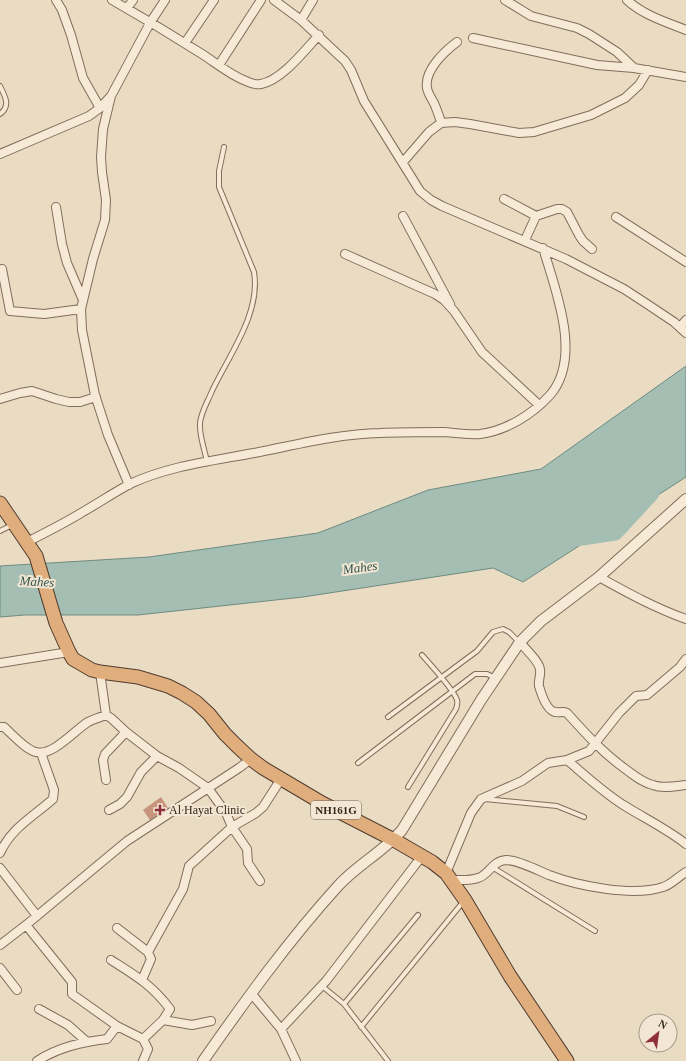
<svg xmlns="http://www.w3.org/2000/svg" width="686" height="1061" viewBox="0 0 686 1061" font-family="Georgia,serif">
<rect width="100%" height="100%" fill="#eadbc3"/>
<!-- water -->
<path fill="#a5beb4" stroke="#6d8b80" d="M 686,366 L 686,477 L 523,582 L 493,568 L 303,597 L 138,615 L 25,615 L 0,617 L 0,566 L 149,557 L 318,533 L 428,490 L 541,469 Z"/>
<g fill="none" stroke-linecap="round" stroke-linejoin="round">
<!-- river -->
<path stroke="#a5beb4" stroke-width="17" d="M 575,538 L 615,532 L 651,493"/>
</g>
<!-- building -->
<path fill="#c6937c" d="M 161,797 L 168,808 L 150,820 L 143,810 Z"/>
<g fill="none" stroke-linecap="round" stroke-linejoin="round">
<!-- service casing -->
<g stroke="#836d5b" stroke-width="6">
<path id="service" d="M 0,86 C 5,96 11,106 0,114
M 207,462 C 205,450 199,436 200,423 C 201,412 208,401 212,391 C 229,355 261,313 254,272 L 219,187 L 219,171 L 224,147
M 0,531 L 12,525
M 388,717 L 477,651 L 493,632 L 503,629 L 509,632 L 519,642
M 358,763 L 475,674 L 487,674 L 495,678
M 408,787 L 456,709 C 457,706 458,703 457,700 C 454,690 430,664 422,655
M 485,799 L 557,806 L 584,817
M 492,867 L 595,931
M 322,986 L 344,1004 L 388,1061
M 344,1004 L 418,915
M 361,1027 L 463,902"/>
</g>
<!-- minor casing -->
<g stroke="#836d5b" stroke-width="10">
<path id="minor" d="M 56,0 L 62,10 L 71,35 L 83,78 L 100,108
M 112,0 C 142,17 172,35 202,54 C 216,63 230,75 246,81 C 250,83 256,85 261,84 C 282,80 304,51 319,35
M 274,0 L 301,20 L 345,61 L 351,70 L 364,101 L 420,191 L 431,200 L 442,206 L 566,259 L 624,289 L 647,304 L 674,322 L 686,333
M 505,0 L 531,16 L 577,28 L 589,34 L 617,52 L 634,68 L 686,77
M 627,0 C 643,15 666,22 686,30
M 127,8 L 133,0
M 301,20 L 313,0
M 473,38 L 597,65 L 634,68
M 185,43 L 214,0
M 219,65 L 261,0
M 111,96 L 103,129 L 101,157 L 102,172 L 106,200 L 105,220 L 93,259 L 81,309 L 82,330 L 95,395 L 108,435 L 129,485
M 441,123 C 440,118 438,113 436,108 C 434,101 428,95 427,88 C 424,70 445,51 457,42
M 0,154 L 89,116 L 100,108 L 111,96 L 150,23 L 165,0
M 403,162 L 429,132 L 441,123 L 455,122 L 470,124 L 519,133 L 534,132 L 591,115 L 625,98 L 639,85 L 648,70
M 504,199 L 536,216 L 557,209 L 562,209 L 567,212 L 579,235 L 583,241 L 592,249
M 56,207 L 62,244 L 67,263 L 83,300
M 403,216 L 450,304
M 616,217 L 686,262
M 525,240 L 536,216
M 345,254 L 435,294 L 444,300 L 454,311 L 482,352 L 539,405
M 2,269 L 10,311 L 44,314 L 81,309
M 680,327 L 686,320
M 0,399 L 20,393 L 32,391 L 56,399 L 69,402 L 80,402 L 96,397
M 27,542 C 45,533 63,524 81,513 C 97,504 113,493 130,484 C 168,466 212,461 254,453 C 296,445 337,434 380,433 C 401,432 423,432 444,432 C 456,433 468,435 480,434 C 506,431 533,414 550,395 C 583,357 555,289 543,248
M 599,577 C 628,593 655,608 686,619
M 520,642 C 525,649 540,662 540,670 C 541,675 538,680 539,686 C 541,693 546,710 555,712 C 559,713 563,711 567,713 C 585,733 602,752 624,768 C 634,775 641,782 653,785 C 663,789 676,786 686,785
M 0,663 L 69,652
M 100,672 L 106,715
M 0,727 L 4,727 C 12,734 26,750 36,752 C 52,757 75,730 88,722 C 94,719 100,717 106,715 L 111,718 L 126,732 L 157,756 L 179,768 L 208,788 L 226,813 L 232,827 L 247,849 L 248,863 L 260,881
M 567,760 C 586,776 604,793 625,806 C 646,819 667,829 686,844
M 106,780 L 103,760 L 105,754 L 126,732
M 109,810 L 120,804 L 127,797 L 141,772 L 157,756
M 0,853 C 11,828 34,816 53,799 L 54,790 L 41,753
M 0,868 L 37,916
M 446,873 L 471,813 L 481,799 L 522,781 L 548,763 L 567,760 L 589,751 L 619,713 L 636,696 L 647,695 L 680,667 L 686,659
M 451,880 C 459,880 470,881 478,878 C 489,875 492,861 506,860 C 518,860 537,870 549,875 C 578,886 633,897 663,887 C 671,885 679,876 686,872
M 26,925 L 72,982 L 72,994 L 117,1026 L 143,1039 L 148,1049 L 143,1061
M 117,928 L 148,952
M 0,945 L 26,925 L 127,841 L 239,768 L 251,759
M 111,960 C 136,976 152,985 170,1009 L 163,1020
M 0,968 L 17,990
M 142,980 L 151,959 L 148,952 L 183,889 L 189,866 L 232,827 L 256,813 L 263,807 L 281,779
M 251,993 L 281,1029 L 296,1061
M 39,1009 L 68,1025 L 86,1041
M 281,1029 L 326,981 L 422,856
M 143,1039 L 163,1020 L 192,1025 L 211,1021
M 37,1061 C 59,1047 82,1042 107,1039 L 117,1026"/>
</g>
<!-- tertiary casing -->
<g stroke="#836d5b" stroke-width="12">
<path id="tertiary" d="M 203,1061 C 245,1001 288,941 338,886 C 357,865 383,852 402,830 L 481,700 L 520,642 L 541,621 L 599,577 L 686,499"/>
</g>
<!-- trunk casing -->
<g stroke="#513c2f" stroke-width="15">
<path id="trunk" d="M 0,503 L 36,556 L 56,623 L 69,652 L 73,659 L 92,670 L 100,672 L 138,677 L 168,686 L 182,693 L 196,702 L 209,714 L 225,734 L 237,746 L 251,759 L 263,768 L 322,803 L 394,840 L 432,862 L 446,873 L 465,900 L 510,976 L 567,1061"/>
</g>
<!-- service -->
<use href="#service" stroke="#f6e9d6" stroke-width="4"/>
<!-- minor -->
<use href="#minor" stroke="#f6e9d6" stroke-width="8"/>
<!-- tertiary -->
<use href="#tertiary" stroke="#f6e9d6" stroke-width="10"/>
<!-- trunk -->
<use href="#trunk" stroke="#e0ae7c" stroke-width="13"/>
</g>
<!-- markers -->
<path fill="#8e303a" stroke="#f3e6d2" stroke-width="1.5" d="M158 804h4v4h4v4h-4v4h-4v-4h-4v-4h4z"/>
<g text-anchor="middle" stroke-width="4" stroke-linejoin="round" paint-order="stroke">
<!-- shield labels -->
<rect fill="#f3e6d2" stroke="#6d6054" stroke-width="1" x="311" y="801" width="50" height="18" rx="3"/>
<g font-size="11" font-weight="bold" fill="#34271e">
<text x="336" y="814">NH161G</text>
</g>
<!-- poi labels -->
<g font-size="12" fill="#34271e" stroke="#f3e6d2" text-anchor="start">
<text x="169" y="814">Al Hayat Clinic</text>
</g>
<!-- water labels -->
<g font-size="13" font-style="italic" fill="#2f534d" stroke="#f3e6d2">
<text transform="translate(360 567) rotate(-8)" y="5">Mahes</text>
<text transform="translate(37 581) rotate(3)" y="5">Mahes</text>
</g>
</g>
<!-- north arrow -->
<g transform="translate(658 1033) rotate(29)"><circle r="19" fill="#f3e6d2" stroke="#a79a8a"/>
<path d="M0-3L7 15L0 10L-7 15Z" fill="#8e303a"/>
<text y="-6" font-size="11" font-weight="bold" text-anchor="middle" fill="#34271e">N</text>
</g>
</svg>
